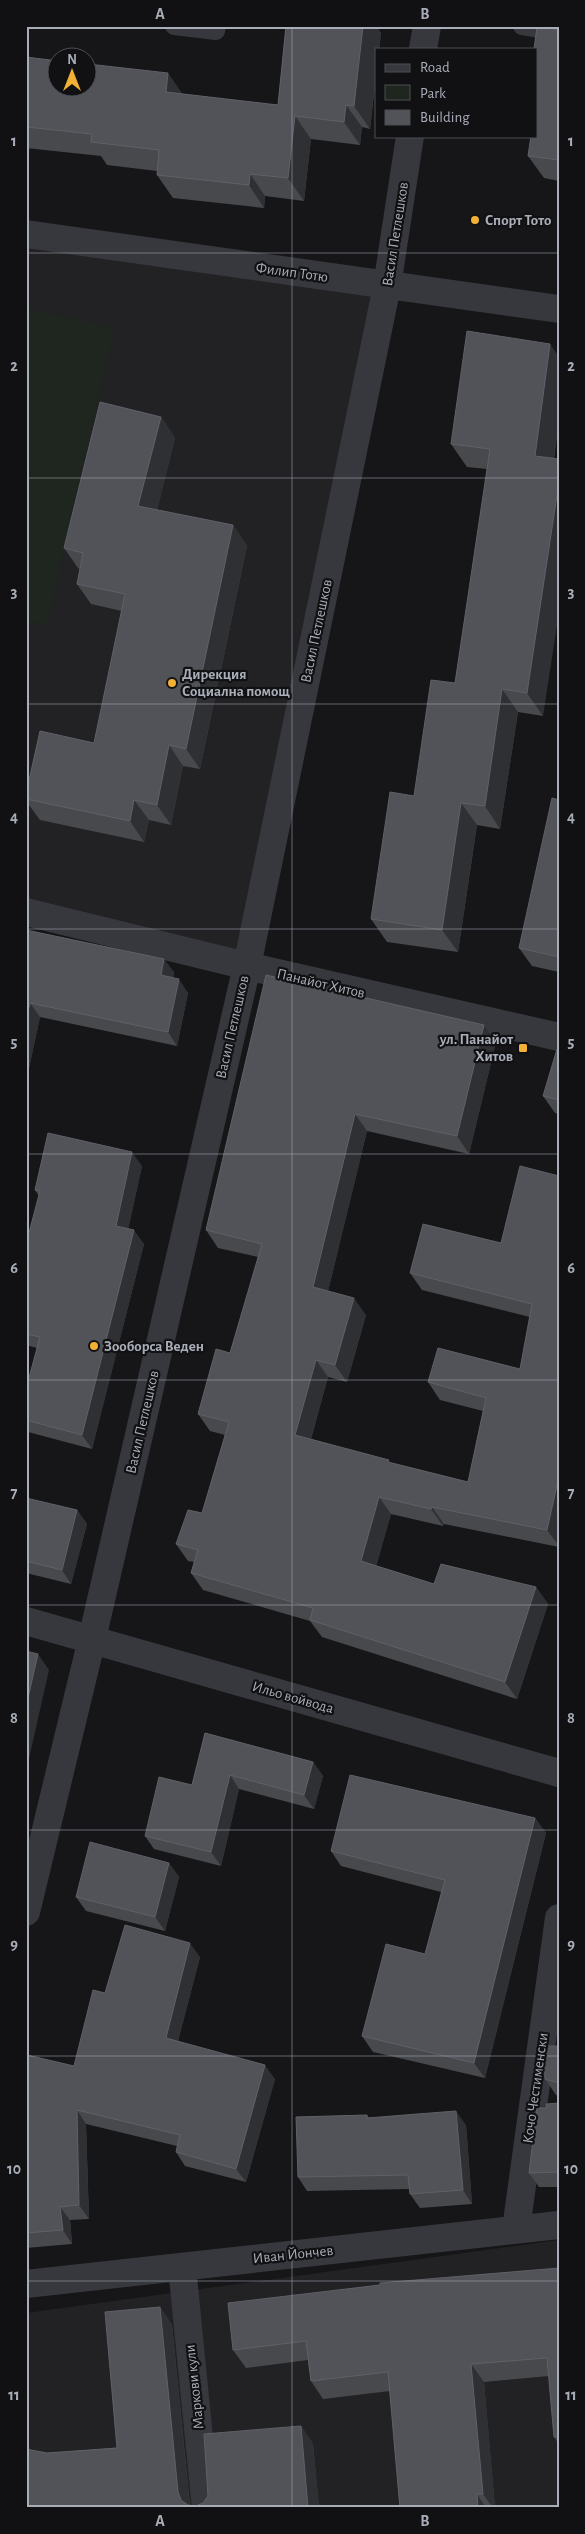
<svg xmlns="http://www.w3.org/2000/svg" width="585" height="2534" viewBox="0 0 585 2534" font-family="'Alegreya Sans',sans-serif">
<rect width="100%" height="100%" fill="#161618"/>
<!-- built -->
<path fill="#222225" d="M 26,234 L 387,286 L 247,966 L 26,912 Z
M 559,2240 L 559,2508 L 26,2508 L 26,2313 Z"/>
<!-- green -->
<path fill="#1e261f" d="M 26,308 L 114,328 L 47,625 L 26,620 Z"/>
<g fill="none" stroke-linecap="round" stroke-linejoin="round">
<!-- service -->
<path stroke="#37383d" stroke-width="18" d="M 174,26 L 216,31 L 217,26
M 522,26 L 559,32"/>
<!-- minor -->
<path stroke="#37383d" stroke-width="28" d="M 423,49 L 427,26
M 26,234 L 559,309
M 26,912 L 247,966 L 559,1037
M 26,1621 L 559,1773
M 26,1912 L 92,1639 L 247,966 L 387,286 L 410,136
M 516,2229 L 559,1918
M 182,2267 L 206,2508
M 26,2284 L 559,2225"/>
</g>
<!-- wall -->
<path fill="#47494d" d="M 286,26 L 376,26 L 381,33 L 370,129 L 362,127 L 360,145 L 311,139 L 304,201 L 265,196 L 264,208 L 173,198 L 157,175 L 157,171 L 107,165 L 101,156 L 26,148 L 26,57 L 182,94 L 278,105 Z
M 559,30 L 559,181 L 544,178 L 528,156 Z
M 559,357 L 559,421 L 554,459 L 543,716 L 518,712 L 500,829 L 477,825 L 458,952 L 387,942 L 371,919 L 414,796 L 455,683 L 487,469 L 467,467 L 451,444 Z
M 161,417 L 175,438 L 157,510 L 233,525 L 247,546 L 200,769 L 183,766 L 171,825 L 149,820 L 144,842 L 40,820 L 26,801 L 26,794 L 94,743 L 122,611 L 91,604 L 77,584 L 80,569 L 78,568 L 64,548 Z
M 559,800 L 559,972 L 532,966 L 519,948 Z
M 26,930 L 174,972 L 173,978 L 188,993 L 177,1046 L 40,1017 L 26,1082 Z
M 266,975 L 484,1025 L 496,1042 L 469,1154 L 367,1131 L 328,1291 L 366,1315 L 347,1382 L 328,1377 L 311,1439 L 391,1463 L 468,1482 L 483,1411 L 440,1400 L 428,1382 L 520,1369 L 530,1317 L 422,1290 L 410,1273 L 501,1243 L 559,1176 L 559,1547 L 444,1524 L 443,1526 L 391,1514 L 376,1566 L 434,1584 L 536,1587 L 548,1604 L 517,1699 L 322,1637 L 310,1621 L 203,1590 L 191,1573 L 194,1562 L 188,1561 L 176,1544 L 202,1513 L 225,1435 L 210,1431 L 198,1414 L 230,1353 L 258,1257 L 218,1248 L 206,1230 Z
M 559,1049 L 559,1114 L 555,1113 L 543,1096 Z
M 142,1166 L 128,1229 L 144,1244 L 92,1449 L 28,1432 L 26,1429 L 26,1389 L 37,1348 L 26,1345 L 26,1244 L 39,1196 L 35,1190 Z
M 26,1498 L 77,1510 L 87,1524 L 71,1584 L 26,1573 Z
M 205,1733 L 313,1762 L 323,1776 L 314,1809 L 239,1789 L 221,1866 L 154,1849 L 145,1836 L 192,1785 Z
M 535,1818 L 546,1833 L 485,2078 L 373,2052 L 362,2036 L 425,1954 L 441,1892 L 341,1866 L 331,1851 Z
M 169,1863 L 179,1877 L 165,1931 L 86,1911 L 76,1897 Z
M 200,1957 L 178,2041 L 275,2079 L 246,2182 L 185,2166 L 176,2152 L 177,2146 L 86,2124 L 89,2219 L 70,2220 L 72,2244 L 26,2248 L 26,2060 L 74,2066 L 105,1993 Z
M 559,2046 L 559,2096 L 556,2095 L 545,2079 Z
M 559,2103 L 559,2187 L 539,2187 L 529,2173 L 547,2108 Z
M 367,2115 L 369,2118 L 466,2125 L 472,2204 L 420,2208 L 410,2194 L 410,2189 L 307,2191 L 298,2177 Z
M 559,2268 L 559,2444 L 554,2437 L 549,2376 L 484,2382 L 495,2508 L 400,2508 L 390,2391 L 323,2399 L 311,2381 L 308,2360 L 246,2368 L 233,2350 Z
M 160,2307 L 172,2325 L 190,2505 L 196,2506 L 203,2503 L 301,2426 L 313,2444 L 319,2508 L 26,2508 L 47,2453 L 117,2448 Z"/>
<!-- shaded-wall -->
<path fill="#2f3033" d="M 363,26 L 376,26 L 381,33 L 379,49 L 376,49 L 376,75 L 370,129 L 354,106 Z
M 168,73 L 184,96 L 166,92 Z
M 346,105 L 362,127 L 360,145 L 344,122 Z
M 295,116 L 311,139 L 304,201 L 288,178 Z
M 250,174 L 265,196 L 264,208 L 249,185 Z
M 550,344 L 559,357 L 559,421 L 551,478 L 535,456 Z
M 161,417 L 175,438 L 153,527 L 138,506 Z
M 559,482 L 559,612 L 543,716 L 527,693 Z
M 233,525 L 247,546 L 200,769 L 186,749 Z
M 502,689 L 518,712 L 500,829 L 485,806 Z
M 169,745 L 183,766 L 171,825 L 157,805 Z
M 134,800 L 149,820 L 144,842 L 130,821 Z
M 461,803 L 477,825 L 458,952 L 442,930 Z
M 164,959 L 174,972 L 171,989 L 161,975 Z
M 179,979 L 188,993 L 177,1046 L 168,1032 Z
M 30,1003 L 40,1017 L 26,1082 L 26,1020 Z
M 484,1025 L 496,1042 L 469,1154 L 457,1136 Z
M 355,1114 L 367,1131 L 325,1304 L 313,1287 Z
M 132,1152 L 142,1166 L 126,1240 L 116,1226 Z
M 134,1230 L 144,1244 L 92,1449 L 82,1435 Z
M 354,1298 L 366,1315 L 347,1382 L 335,1365 Z
M 316,1360 L 328,1377 L 307,1452 L 295,1435 Z
M 559,1476 L 559,1546 L 547,1530 Z
M 379,1497 L 391,1514 L 373,1578 L 361,1561 Z
M 432,1507 L 444,1524 L 443,1526 L 431,1509 Z
M 77,1510 L 87,1524 L 71,1584 L 62,1570 Z
M 536,1587 L 548,1604 L 517,1699 L 505,1682 Z
M 38,1654 L 49,1670 L 26,1772 L 26,1707 Z
M 313,1762 L 323,1776 L 314,1809 L 304,1795 Z
M 230,1775 L 239,1789 L 221,1866 L 211,1852 Z
M 535,1818 L 546,1833 L 485,2078 L 474,2063 Z
M 169,1863 L 179,1877 L 165,1931 L 155,1917 Z
M 190,1943 L 200,1957 L 175,2052 L 166,2038 Z
M 265,2065 L 275,2079 L 246,2182 L 236,2169 Z
M 77,2110 L 86,2124 L 89,2219 L 79,2205 Z
M 456,2111 L 466,2125 L 472,2204 L 463,2190 Z
M 60,2207 L 70,2220 L 72,2244 L 63,2230 Z
M 160,2307 L 172,2325 L 190,2508 L 181,2500 L 178,2492 Z
M 471,2364 L 484,2382 L 495,2508 L 493,2508 L 483,2494 Z
M 301,2426 L 313,2444 L 319,2508 L 308,2508 Z
M 477,2494 L 486,2508 L 478,2508 Z"/>
<!-- building -->
<path fill="#525359" stroke="#5f6168" d="M 286,26 L 363,26 L 354,106 L 346,105 L 344,122 L 295,116 L 288,178 L 250,174 L 249,185 L 157,175 L 159,150 L 91,142 L 92,134 L 26,127 L 26,57 L 58,61 L 58,88 L 88,88 L 88,64 L 168,73 L 166,92 L 278,105 Z
M 537,27 L 559,30 L 559,160 L 528,156 L 531,136 L 536,136 L 536,49 L 534,49 Z
M 467,331 L 550,344 L 535,456 L 559,459 L 559,482 L 527,693 L 502,689 L 485,806 L 461,803 L 442,930 L 371,919 L 390,792 L 414,796 L 431,680 L 455,683 L 490,449 L 451,444 Z
M 100,402 L 161,417 L 138,506 L 233,525 L 186,749 L 169,745 L 157,805 L 134,800 L 130,821 L 26,799 L 26,794 L 40,731 L 94,743 L 125,594 L 77,584 L 83,553 L 64,548 Z
M 552,798 L 559,800 L 559,957 L 519,948 Z
M 26,930 L 164,959 L 161,975 L 179,979 L 168,1032 L 30,1003 L 26,1020 Z
M 266,975 L 484,1025 L 457,1136 L 355,1114 L 313,1287 L 354,1298 L 335,1365 L 316,1360 L 295,1435 L 389,1460 L 388,1462 L 468,1482 L 486,1398 L 428,1382 L 438,1348 L 520,1369 L 532,1304 L 410,1273 L 423,1224 L 501,1243 L 520,1166 L 559,1176 L 559,1476 L 547,1530 L 432,1507 L 431,1509 L 379,1497 L 361,1561 L 434,1584 L 441,1564 L 536,1587 L 505,1682 L 310,1620 L 313,1608 L 191,1573 L 198,1550 L 176,1544 L 188,1510 L 202,1513 L 229,1422 L 198,1414 L 216,1349 L 230,1353 L 262,1244 L 206,1230 Z
M 557,1049 L 559,1049 L 559,1100 L 543,1096 Z
M 48,1133 L 132,1152 L 116,1226 L 134,1230 L 82,1435 L 26,1420 L 26,1389 L 40,1337 L 26,1334 L 26,1244 L 40,1191 L 35,1190 Z
M 26,1498 L 77,1510 L 62,1570 L 26,1561 Z
M 26,1651 L 38,1654 L 26,1707 Z
M 205,1733 L 313,1762 L 304,1795 L 230,1775 L 211,1852 L 145,1836 L 159,1777 L 192,1785 Z
M 350,1775 L 535,1818 L 474,2063 L 362,2036 L 386,1944 L 425,1954 L 445,1880 L 331,1851 Z
M 90,1842 L 169,1863 L 155,1917 L 76,1897 Z
M 125,1925 L 190,1943 L 166,2038 L 265,2065 L 236,2169 L 176,2152 L 180,2135 L 77,2110 L 79,2205 L 60,2207 L 63,2230 L 26,2233 L 26,2060 L 27,2055 L 74,2066 L 93,1990 L 105,1993 Z
M 544,2046 L 559,2046 L 559,2083 L 545,2079 Z
M 559,2103 L 559,2172 L 529,2173 L 537,2108 L 547,2108 L 546,2104 Z
M 456,2111 L 463,2190 L 410,2194 L 408,2175 L 298,2177 L 296,2117 L 367,2115 L 367,2118 Z
M 559,2268 L 559,2437 L 554,2437 L 547,2358 L 471,2364 L 483,2494 L 477,2494 L 478,2508 L 400,2508 L 388,2372 L 311,2381 L 306,2341 L 233,2350 L 228,2303 L 380,2285 L 380,2283 Z
M 160,2307 L 178,2492 L 181,2500 L 188,2505 L 196,2506 L 203,2503 L 208,2496 L 204,2434 L 301,2426 L 308,2508 L 245,2508 L 245,2506 L 225,2508 L 26,2508 L 26,2449 L 47,2453 L 117,2448 L 105,2312 Z"/>
<!-- grid -->
<path fill="none" stroke="#a8adb8" stroke-width="1" stroke-opacity="0.55" d="M 292,26 L 292,2508M 26,253 L 559,253M 26,478 L 559,478M 26,704 L 559,704M 26,929 L 559,929M 26,1154 L 559,1154M 26,1380 L 559,1380M 26,1605 L 559,1605M 26,1830 L 559,1830M 26,2056 L 559,2056M 26,2281 L 559,2281"/>
<!-- markers -->
<g fill="#f2b134" stroke="#111113" stroke-width="2">
<circle cx="475" cy="220" r="5"/>
<circle cx="172" cy="683" r="5"/>
<rect x="518" y="1043" width="10" height="10" rx="2.5"/>
<circle cx="94" cy="1346" r="5"/>
</g>
<g text-anchor="middle" stroke-width="4.5" stroke-linejoin="round" paint-order="stroke">
<!-- poi labels -->
<g font-size="15" font-weight="bold" fill="#a8adb8" stroke="#111113" text-anchor="start">
<text x="485" y="225">Спорт Тото</text>
<text x="182" y="679">Дирекция<tspan x="182" dy="17">Социална помощ</tspan></text>
<text x="513" y="1044" text-anchor="end">ул. Панайот<tspan x="513" dy="17">Хитов</tspan></text>
<text x="104" y="1351">Зооборса Веден</text>
</g>
<!-- street labels -->
<g font-size="15" fill="#a8adb8" stroke="#111113">
<text transform="translate(395 234) rotate(-81)" y="5">Васил Петлешков</text>
<text transform="translate(292 272) rotate(8)" y="5">Филип Тотю</text>
<text transform="translate(316 631) rotate(-78)" y="5">Васил Петлешков</text>
<text transform="translate(321 983) rotate(13)" y="5">Панайот Хитов</text>
<text transform="translate(232 1027) rotate(-77)" y="5">Васил Петлешков</text>
<text transform="translate(142 1422) rotate(-77)" y="5">Васил Петлешков</text>
<text transform="translate(293 1697) rotate(16)" y="5">Ильо войвода</text>
<text transform="translate(535 2088) rotate(-82)" y="5">Кочо Честименски</text>
<text transform="translate(293 2254) rotate(-6)" y="5">Иван Йончев</text>
<text transform="translate(194 2387) rotate(-96)" y="5">Маркови кули</text>
</g>
</g>
<!-- border -->
<rect width="585" height="2534" fill="none" stroke="#111113" stroke-width="55"/>
<!-- legend -->
<rect x="375" y="48" width="162" height="90" fill="#111113" stroke="#4d4f55"/>
<rect x="385" y="64" width="25" height="8" fill="#37383d" stroke="#4d4f55"/>
<text x="420" y="72" font-size="15" fill="#a8adb8">Road</text>
<rect x="385" y="85" width="25" height="15" fill="#1e261f" stroke="#4d4f55"/>
<text x="420" y="98" font-size="15" fill="#a8adb8">Park</text>
<rect x="385" y="110" width="25" height="15" fill="#525359" stroke="#4d4f55"/>
<text x="420" y="122" font-size="15" fill="#a8adb8">Building</text>
<!-- north arrow -->
<g transform="translate(72 72)"><circle r="24" fill="#111113" stroke="#4d4f55"/>
<path d="M0-4L9 19L0 12L-9 19Z" fill="#f2b134"/>
<text y="-8" font-size="14" font-weight="bold" text-anchor="middle" fill="#a8adb8">N</text>
</g>
<rect x="28" y="28" width="530" height="2478" fill="none" stroke="#a8adb8" stroke-width="2"/>
<g font-size="16" text-anchor="middle" font-weight="bold" fill="#a8adb8">
<text x="160" y="19">A</text>
<text x="425" y="19">B</text>
<text x="14" y="146">1</text>
<text x="571" y="146">1</text>
<text x="14" y="371">2</text>
<text x="571" y="371">2</text>
<text x="14" y="597">3</text>
<text x="571" y="597">3</text>
<text x="14" y="822">4</text>
<text x="571" y="822">4</text>
<text x="14" y="1047">5</text>
<text x="571" y="1047">5</text>
<text x="14" y="1273">6</text>
<text x="571" y="1273">6</text>
<text x="14" y="1498">7</text>
<text x="571" y="1498">7</text>
<text x="14" y="1723">8</text>
<text x="571" y="1723">8</text>
<text x="14" y="1949">9</text>
<text x="571" y="1949">9</text>
<text x="14" y="2174">10</text>
<text x="571" y="2174">10</text>
<text x="14" y="2400">11</text>
<text x="571" y="2400">11</text>
<text x="160" y="2526">A</text>
<text x="425" y="2526">B</text>
</g>
</svg>
